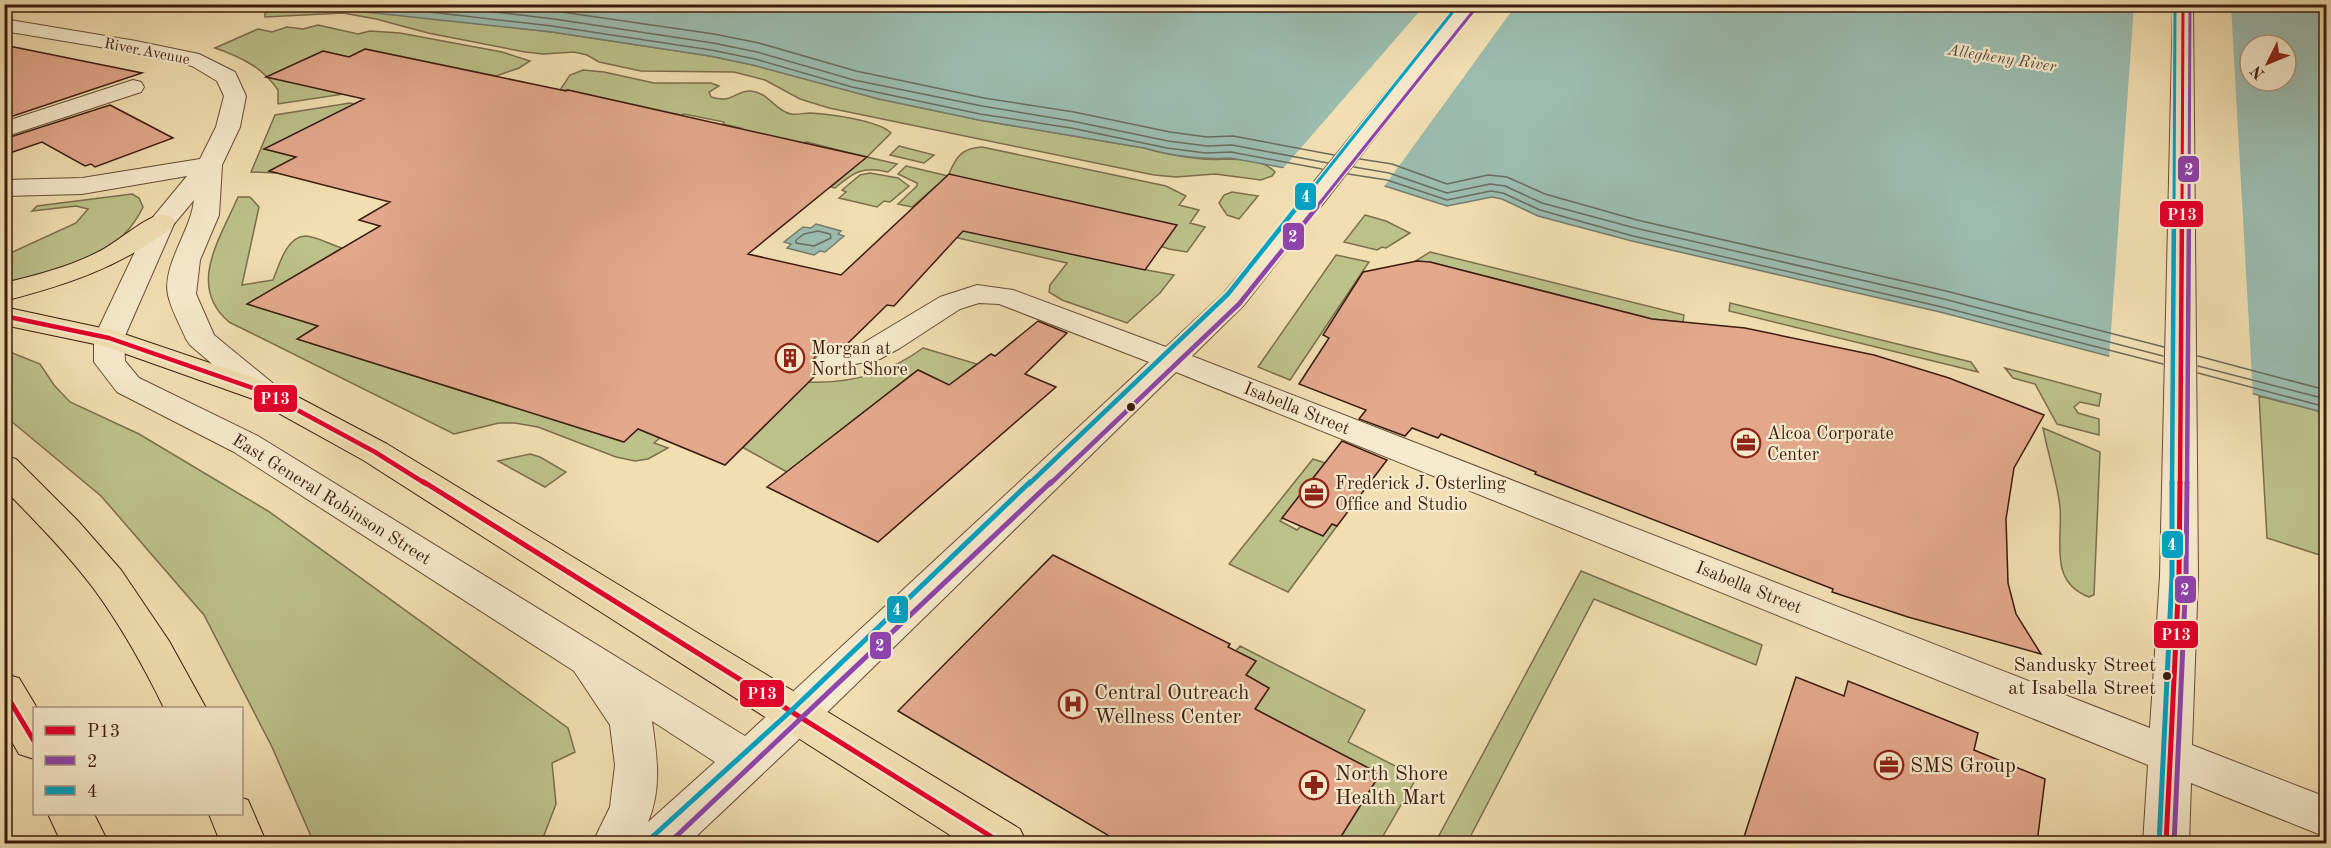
<svg xmlns="http://www.w3.org/2000/svg" width="2331" height="848" viewBox="0 0 2331 848" font-family="'Old Standard TT',serif">
<rect width="100%" height="100%" fill="#f1dfb1"/>
<filter id="stains"><feTurbulence type="fractalNoise" baseFrequency=".00333" numOctaves="4"/><feColorMatrix values="0 0 0 0 .2 0 0 0 0 .09 0 0 0 0 .02 0 0 0 .5 -.17"/></filter>
<radialGradient id="worn" r=".72"><stop offset=".6" stop-color="#630" stop-opacity="0"/><stop offset="1" stop-color="#630" stop-opacity=".3"/></radialGradient>
<!-- green -->
<path fill="#bcc18a" stroke="#7c6e4c" stroke-width="1.5" d="M 284,5 L 328,7 L 552,32 L 710,56 L 753,65 L 879,99 L 979,120 L 1144,148 C 1163,154 1183,157 1203,159 C 1225,161 1258,154 1275,172 L 1272,176 L 1261,180 L 1215,174 L 1176,177 L 1154,175 L 829,108 L 800,99 L 765,80 L 734,72 L 641,71 L 599,62 L 587,55 L 574,52 L 543,54 L 525,52 L 428,33 L 376,19 L 343,13 L 265,17 L 265,13 Z
M 318,25 L 358,34 L 370,31 L 400,33 L 502,52 L 530,61 L 519,68 L 496,76 L 366,49 L 349,57 L 323,51 L 285,69 L 344,94 L 278,104 L 278,90 C 262,67 241,57 215,48 L 258,29 L 272,32 L 287,27 L 303,29 Z
M 583,70 L 604,72 L 654,83 L 711,83 L 719,86 L 709,92 L 711,97 C 734,104 735,90 751,91 C 768,92 775,111 791,114 C 797,115 804,113 810,113 C 828,114 878,120 891,133 L 867,157 L 897,164 L 888,172 C 862,166 854,172 835,188 L 831,187 L 866,157 L 807,142 L 688,166 L 741,128 L 723,124 L 724,122 L 684,114 L 681,115 L 568,90 L 560,90 L 570,75 Z
M 350,103 L 386,111 L 265,149 L 296,157 L 277,173 L 251,172 L 275,115 Z
M 899,146 L 934,155 L 924,163 L 890,155 Z
M 982,147 L 1166,186 L 1186,196 L 1179,205 L 1199,210 L 1190,223 L 1205,227 L 1187,252 L 1169,249 L 949,174 C 956,156 963,148 982,147 Z
M 906,166 L 948,176 L 912,207 L 898,204 L 917,186 L 917,183 L 898,174 Z
M 870,173 L 898,178 L 909,186 L 890,202 L 884,201 L 877,207 L 839,198 L 846,192 L 842,190 L 860,175 Z
M 1232,192 L 1258,196 L 1239,219 L 1227,215 L 1219,203 L 1224,195 Z
M 132,194 L 139,198 L 143,207 C 117,262 58,270 5,287 L 4,256 L 76,223 L 88,209 L 76,206 L 32,211 L 37,206 Z
M 238,197 L 250,197 L 259,207 L 242,285 L 273,280 C 279,266 286,237 305,236 C 316,236 331,245 342,248 L 248,304 L 318,326 L 298,339 L 623,442 L 639,428 L 662,436 L 654,443 L 668,448 L 648,459 L 635,461 L 616,457 L 538,427 L 515,423 L 499,423 L 454,434 L 229,322 C 186,286 221,237 238,197 Z
M 1365,215 L 1386,221 L 1410,233 L 1386,248 L 1382,247 L 1377,250 L 1344,242 Z
M 961,230 L 1152,271 L 1174,275 L 1160,293 L 1127,323 L 1062,300 L 1049,292 L 1050,285 L 1067,263 L 954,237 Z
M 1430,252 L 1684,315 L 1683,322 L 1652,319 L 1430,262 L 1414,262 Z
M 1336,255 L 1369,262 L 1290,380 L 1258,367 Z
M 1730,303 L 1971,362 L 1978,372 L 1729,311 Z
M 923,348 L 977,364 L 949,385 L 918,370 L 787,472 L 742,447 L 807,382 C 849,384 889,373 923,348 Z
M 5,350 L 40,364 L 54,385 L 70,402 L 139,434 L 268,511 L 568,728 L 575,752 L 552,763 L 556,804 L 541,843 L 314,843 L 272,747 L 204,615 L 101,496 L 5,416 Z
M 2005,368 L 2101,394 L 2099,406 L 2080,402 L 2074,407 L 2078,413 L 2099,419 L 2099,435 L 2057,424 L 2035,384 L 2013,378 Z
M 2259,396 L 2326,413 L 2326,557 L 2267,538 Z
M 2043,428 L 2100,452 L 2094,595 L 2089,597 C 2048,582 2063,540 2060,507 C 2057,481 2048,454 2043,428 Z
M 530,454 L 540,457 L 566,472 L 545,487 L 498,461 Z
M 1313,459 L 1325,463 L 1280,521 L 1297,530 L 1301,526 L 1323,535 L 1332,524 L 1337,526 L 1288,592 L 1229,564 Z
M 1581,571 L 1762,645 L 1756,665 L 1594,599 L 1467,843 L 1435,843 Z
M 1240,646 L 1365,710 L 1348,742 L 1417,777 L 1379,843 L 1337,843 L 1380,774 L 1255,709 L 1269,688 L 1246,675 L 1256,661 L 1236,651 Z"/>
<!-- water -->
<path fill="#9bbcaf" stroke="#757c6f" stroke-width="1.5" fill-rule="evenodd" d="M 299,5 L 2326,5 L 2326,413 L 1940,312 L 1632,241 L 1538,216 L 1502,199 L 1492,197 L 1447,206 L 1385,186 L 1230,158 C 1200,160 1172,156 1144,148 L 979,120 L 879,99 L 753,65 L 710,56 L 552,32 ZM 2250,45 L 2286,45 L 2286,81 L 2250,81 Z
M 816,224 L 841,231 L 838,234 L 844,236 L 825,252 L 820,251 L 814,255 L 787,248 L 791,244 L 784,242 L 803,227 L 811,228 Z"/>
<!-- pier -->
<path fill="#f1dfb1" d="M 1425,5 L 1516,5 L 1383,188 L 1280,172 Z
M 2134,5 L 2231,5 L 2253,397 L 2109,359 Z"/>
<g fill="none" stroke-linecap="round" stroke-linejoin="round">
<!-- shore -->
<path stroke="#6b6c5f" stroke-width="1.5" d="M 360,4 L 552,26 L 711,50 L 755,59 L 852,87 L 980,114 L 1071,128 L 1167,148 L 1206,153 L 1231,152 L 1322,169
M 426,4 L 554,19 L 713,43 L 757,52 L 854,80 L 982,106 L 1072,121 L 1168,141 L 1207,146 L 1232,145 L 1328,163
M 507,4 L 714,34 L 759,43 L 856,71 L 984,98 L 1074,112 L 1170,132 L 1207,137 L 1233,136 L 1334,155
M 1360,159 L 1392,164 L 1447,184 L 1488,175 L 1507,177 L 1545,194 L 1637,220 L 1946,291 L 2164,347
M 1354,167 L 1389,173 L 1447,193 L 1490,184 L 1505,186 L 1542,203 L 1635,228 L 1944,299 L 2163,356
M 1348,174 L 1387,180 L 1447,200 L 1491,191 L 1503,193 L 1540,210 L 1633,236 L 1942,307 L 2163,364
M 818,231 L 830,234 L 831,238 L 814,246 L 796,243 L 796,240 L 804,234 Z
M 2198,356 L 2326,390
M 2198,366 L 2326,399
M 2198,373 L 2326,407"/>
</g>
<!-- building -->
<path fill="#e3a88c" stroke="#3b1b0f" stroke-width="1.5" d="M 4,45 L 142,73 L 4,119 Z
M 365,49 L 566,91 L 568,90 L 867,157 L 748,254 L 841,275 L 949,174 L 1177,225 L 1145,270 L 963,231 L 894,306 L 887,305 L 845,346 L 818,352 L 813,360 L 821,370 L 725,465 L 638,429 L 624,442 L 297,339 L 318,326 L 247,304 L 380,226 L 359,220 L 390,202 L 269,171 L 296,157 L 264,149 L 364,99 L 266,77 L 323,51 L 349,57 Z
M 110,105 L 173,138 L 95,167 L 91,164 L 85,166 L 42,142 L 4,155 L 4,139 Z
M 1417,261 L 1430,262 L 1652,319 L 1745,328 L 1874,355 L 1949,378 L 2044,415 L 2014,468 L 2006,519 L 2008,583 L 2016,614 L 2041,654 L 1908,617 L 1832,592 L 1833,589 L 1535,474 L 1536,472 L 1441,434 L 1438,438 L 1412,428 L 1405,436 L 1359,419 L 1366,410 L 1299,384 L 1329,338 L 1323,335 L 1363,272 Z
M 1038,321 L 1067,333 L 1025,374 L 1056,387 L 878,542 L 767,487 L 918,370 L 949,385 L 991,354 L 995,356 Z
M 1342,441 L 1387,460 L 1337,526 L 1332,524 L 1323,536 L 1282,518 Z
M 1053,555 L 1230,644 L 1228,647 L 1256,661 L 1246,675 L 1269,688 L 1255,709 L 1380,774 L 1337,843 L 1121,843 L 898,711 Z
M 1796,677 L 1844,696 L 1848,681 L 1978,733 L 1974,750 L 2045,779 L 2037,843 L 1742,843 Z"/>
<g fill="none" stroke-linecap="round" stroke-linejoin="round">
<!-- minor casing -->
<g stroke="#684c38" stroke-width="2">
<path id="minor" d="M 1458,4 L 1479,4 L 1244,305 L 1192,356 L 2150,728 L 2160,576 L 2173,4 L 2193,4 L 2198,576 L 2192,745 L 2326,797 L 2326,837 L 2191,783 L 2189,844 L 2143,844 L 2148,765 L 1176,372 L 813,726 L 688,844 L 592,844 L 610,807 L 615,765 L 610,725 L 574,671 L 234,452 L 117,392 L 94,362 L 94,338 L 149,222 L 187,176 L 82,194 L 4,196 L 4,180 L 82,178 L 200,159 L 216,127 L 224,96 L 217,81 L 192,66 L 136,53 L 4,31 L 4,19 L 136,41 L 199,54 L 235,72 L 246,96 L 240,127 L 222,165 L 219,215 L 200,260 L 196,294 L 214,335 L 275,385 L 280,392 L 275,399 L 264,402 L 253,399 L 190,345 L 186,339 C 180,325 171,309 168,295 C 162,265 191,231 194,200 L 174,224 L 124,338 L 125,361 L 139,378 L 258,436 L 745,736 L 1149,362 L 999,304 L 979,303 L 960,309 L 900,348 L 880,359 L 831,369 L 820,367 L 815,360 L 820,353 L 860,345 L 940,297 L 977,285 L 1013,290 L 1166,347 L 1224,293 ZM 652,721 L 715,762 L 648,822 C 662,789 657,756 652,721 Z
M 133,80 L 141,82 L 144,87 L 141,92 L 4,137 L 4,122 Z"/>
</g>
<!-- major casing -->
<g stroke="#3b1b0f" stroke-width="2">
<path id="major" d="M 109,329 L 275,385 L 387,444 L 1020,829 L 1027,844 L 964,844 L 363,460 L 253,399 L 98,344 L 94,338 L 98,332 Z"/>
</g>
<!-- highway casing -->
<g stroke="#3b1b0f" stroke-width="2">
<path id="highway" d="M 162,214 L 171,216 L 175,222 L 171,228 C 121,267 66,285 4,301 L 4,283 C 38,275 72,266 102,250 C 120,240 144,218 162,214 Z
M 4,307 L 120,332 L 124,338 L 120,344 L 109,347 L 4,325 Z
M 4,456 L 16,459 L 78,521 L 121,570 L 169,641 L 206,708 L 164,708 C 144,667 121,626 94,589 C 67,553 35,521 4,489 Z
M 4,674 L 19,678 L 37,708 L 34,708 L 34,759 L 19,754 L 4,728 Z
M 242,798 L 248,800 L 267,844 L 221,844 L 209,814 L 242,814 Z
M 48,814 L 94,814 L 109,844 L 62,844 Z"/>
</g>
<!-- minor -->
<use href="#minor" fill="#f6eacc" fill-rule="evenodd"/>
<!-- major -->
<use href="#major" fill="#f1dfb1" fill-rule="evenodd"/>
<!-- highway -->
<use href="#highway" fill="#f1dfb1" fill-rule="evenodd"/>
<!-- bus-1-far2 casing -->
<g stroke="#f6eacc" stroke-width="6">
<path id="bus-1-far2" d="M 2182,209 L 2183,4"/>
</g>
<!-- bus-1-far1 casing -->
<g stroke="#f6eacc" stroke-width="9">
<path id="bus-1-far1" d="M 4,316 L 109,338 L 264,392 L 375,452 L 426,484
M 2180,484 L 2182,207"/>
</g>
<!-- bus-1 casing -->
<g stroke="#f6eacc" stroke-width="10">
<path id="bus-1" d="M 424,482 L 1003,844
M 4,691 L 34,741
M 2166,844 L 2179,576 L 2180,482"/>
</g>
<!-- bus-2-far2 casing -->
<g stroke="#f6eacc" stroke-width="6">
<path id="bus-2-far2" d="M 1315,209 L 1475,9
M 2189,209 L 2190,4"/>
</g>
<!-- bus-2-far1 casing -->
<g stroke="#f6eacc" stroke-width="9">
<path id="bus-2-far1" d="M 1050,484 L 1239,304 L 1317,207
M 2187,484 L 2189,207"/>
</g>
<!-- bus-2 casing -->
<g stroke="#f6eacc" stroke-width="10">
<path id="bus-2" d="M 668,844 L 1051,482
M 2174,844 L 2186,576 L 2187,482"/>
</g>
<!-- bus-3-far2 casing -->
<g stroke="#f6eacc" stroke-width="6">
<path id="bus-3-far2" d="M 1296,209 L 1459,4
M 2174,209 L 2175,4"/>
</g>
<!-- bus-3-far1 casing -->
<g stroke="#f6eacc" stroke-width="9">
<path id="bus-3-far1" d="M 1029,484 L 1228,294 L 1297,207
M 2172,484 L 2174,207"/>
</g>
<!-- bus-3 casing -->
<g stroke="#f6eacc" stroke-width="10">
<path id="bus-3" d="M 651,838 L 793,709 L 1030,482
M 2159,844 L 2172,576 L 2172,482"/>
</g>
<!-- bus-1-far2 -->
<use href="#bus-1-far2" stroke="#e4002b" stroke-width="3"/>
<!-- bus-1-far1 -->
<use href="#bus-1-far1" stroke="#e4002b" stroke-width="4.5"/>
<!-- bus-1 -->
<use href="#bus-1" stroke="#e4002b" stroke-width="5"/>
<!-- bus-2-far2 -->
<use href="#bus-2-far2" stroke="#8e44ad" stroke-width="3"/>
<!-- bus-2-far1 -->
<use href="#bus-2-far1" stroke="#8e44ad" stroke-width="4.5"/>
<!-- bus-2 -->
<use href="#bus-2" stroke="#8e44ad" stroke-width="5"/>
<!-- bus-3-far2 -->
<use href="#bus-3-far2" stroke="#03a2c4" stroke-width="3"/>
<!-- bus-3-far1 -->
<use href="#bus-3-far1" stroke="#03a2c4" stroke-width="4.5"/>
<!-- bus-3 -->
<use href="#bus-3" stroke="#03a2c4" stroke-width="5"/>
</g>
<!-- icons -->
<defs>
<g id="building-ring" transform="scale(1.5)"><circle r="9.5" fill="#f6eacc" stroke="#8f2418" stroke-width="1.5"/><path d="M-4-6H4V6H1V3H-1V6H-4ZM-2.5-4.3h1.7v1.8h-1.7ZM.8-4.3h1.7v1.8H.8ZM-2.5-1h1.7V.8h-1.7ZM.8-1h1.7V.8H.8Z" fill="#8f2418"/></g>
<g id="office-ring" transform="scale(1.5)"><circle r="9.5" fill="#f6eacc" stroke="#8f2418" stroke-width="1.5"/><path d="M-6-3h4V-5.5h4V-3h4V5H-6ZM-1-4.5V-3h2v-1.5ZM-6 0V1H6V0Z" fill="#8f2418"/></g>
<g id="hospital-ring" transform="scale(1.5)"><circle r="9.5" fill="#f6eacc" stroke="#8f2418" stroke-width="1.5"/><path d="M-5-5h3v3.5h4V-5h3V5h-3V1.5h-4V5h-3Z" fill="#8f2418"/></g>
<g id="pharmacy-ring" transform="scale(1.5)"><circle r="9.5" fill="#f6eacc" stroke="#8f2418" stroke-width="1.5"/><path d="M-2-6h4v4h4v4h-4v4h-4v-4h-4v-4h4Z" fill="#8f2418"/></g>
</defs>
<g fill-rule="evenodd">
<use href="#building-ring" x="790" y="358"/>
<use href="#office-ring" x="1746" y="443"/>
<use href="#office-ring" x="1314" y="493"/>
<use href="#hospital-ring" x="1073" y="704"/>
<use href="#office-ring" x="1889" y="765"/>
<use href="#pharmacy-ring" x="1314" y="785"/>
</g>
<!-- markers -->
<g fill="#3b1b0f" stroke="#f6eacc" stroke-width="2">
<circle cx="1131" cy="407" r="5"/>
<circle cx="2167" cy="676" r="5"/>
</g>
<g text-anchor="middle" stroke-width="4.5" stroke-linejoin="round" paint-order="stroke">
<!-- far-street labels -->
<g font-size="15" fill="#3b1b0f" stroke="#f6eacc">
<text transform="translate(147 51) rotate(11)" y="5">River Avenue</text>
</g>
<!-- far-water labels -->
<g font-size="16" font-style="italic" fill="#584b3f" stroke="#f6eacc">
<text transform="translate(2002 57) rotate(9)" y="6">Allegheny River</text>
</g>
<!-- poi labels -->
<g font-size="18" fill="#3b1b0f" stroke="#f6eacc" text-anchor="start">
<text x="811" y="354">Morgan at<tspan x="811" dy="21">North Shore</tspan></text>
<text x="1767" y="439">Alcoa Corporate<tspan x="1767" dy="21">Center</tspan></text>
<text x="1335" y="489">Frederick J. Osterling<tspan x="1335" dy="21">Office and Studio</tspan></text>
</g>
<!-- street labels -->
<g font-size="18" fill="#3b1b0f" stroke="#f6eacc">
<text transform="translate(1297 408) rotate(22)" y="6">Isabella Street</text>
<text transform="translate(332 499) rotate(32)" y="6">East General Robinson Street</text>
<text transform="translate(1749 587) rotate(22)" y="6">Isabella Street</text>
</g>
<!-- near-bus labels -->
<g font-size="20" fill="#3b1b0f" stroke="#f6eacc" text-anchor="end">
<text x="2156" y="671">Sandusky Street<tspan x="2156" dy="23">at Isabella Street</tspan></text>
</g>
<!-- near-poi labels -->
<g font-size="21" fill="#3b1b0f" stroke="#f6eacc" text-anchor="start">
<text x="1094" y="699">Central Outreach<tspan x="1094" dy="24">Wellness Center</tspan></text>
<text x="1910" y="772">SMS Group</text>
<text x="1335" y="780">North Shore<tspan x="1335" dy="24">Health Mart</tspan></text>
</g>
</g>
<g stroke="#f6eacc" stroke-width="2">
<rect x="2177" y="155" width="23" height="28" rx="6" fill="#8e44ad"/>
<rect x="1294" y="182" width="23" height="29" rx="6" fill="#03a2c4"/>
<rect x="2159" y="200" width="45" height="28" rx="6" fill="#e4002b"/>
<rect x="1282" y="222" width="23" height="29" rx="6" fill="#8e44ad"/>
<rect x="253" y="384" width="45" height="29" rx="6" fill="#e4002b"/>
<rect x="2161" y="530" width="23" height="29" rx="6" fill="#03a2c4"/>
<rect x="2174" y="575" width="23" height="29" rx="6" fill="#8e44ad"/>
<rect x="886" y="595" width="23" height="29" rx="6" fill="#03a2c4"/>
<rect x="2153" y="620" width="46" height="29" rx="6" fill="#e4002b"/>
<rect x="869" y="631" width="23" height="29" rx="6" fill="#8e44ad"/>
<rect x="739" y="679" width="46" height="29" rx="6" fill="#e4002b"/>
</g>
<g font-size="16" text-anchor="middle" font-weight="bold" fill="#fff">
<text x="2189" y="175">2</text>
<text x="1306" y="202">4</text>
<text x="2182" y="220">P13</text>
<text x="1293" y="242">2</text>
<text x="275" y="404">P13</text>
<text x="2172" y="550">4</text>
<text x="2185" y="595">2</text>
<text x="897" y="615">4</text>
<text x="2176" y="640">P13</text>
<text x="880" y="651">2</text>
<text x="762" y="699">P13</text>
</g>
<!-- margin -->
<rect width="2331" height="848" fill="none" stroke="#f1dfb1" stroke-width="24"/>
<rect x="6" y="6" width="2319" height="836" fill="none" stroke="#3b1b0f" stroke-width="3"/>
<rect x="12" y="12" width="2307" height="824" fill="none" stroke="#3b1b0f" stroke-width="1.5"/>
<!-- legend -->
<rect x="33" y="707" width="210" height="108" fill="#f6eacc" stroke="#ab9780" stroke-width="1.5"/>
<rect x="45" y="726" width="30" height="9" fill="#e4002b" stroke="#ab9780" stroke-width="1.5"/>
<text x="87" y="737" font-size="18" fill="#3b1b0f">P13</text>
<rect x="45" y="756" width="30" height="9" fill="#8e44ad" stroke="#ab9780" stroke-width="1.5"/>
<text x="87" y="767" font-size="18" fill="#3b1b0f">2</text>
<rect x="45" y="786" width="30" height="9" fill="#03a2c4" stroke="#ab9780" stroke-width="1.5"/>
<text x="87" y="797" font-size="18" fill="#3b1b0f">4</text>
<!-- north arrow -->
<g transform="translate(2268 63) rotate(227)"><circle r="28" fill="#f6eacc" stroke="#ab9780" stroke-width="1.5"/>
<path d="M0-4.5L10 22L0 15L-10 22Z" fill="#8f2418"/>
<text y="-9" font-size="16" font-weight="bold" text-anchor="middle" fill="#3b1b0f">N</text>
</g>
<rect width="100%" height="100%" filter="url(#stains)"/>
<rect width="100%" height="100%" fill="url(#worn)"/>
</svg>
